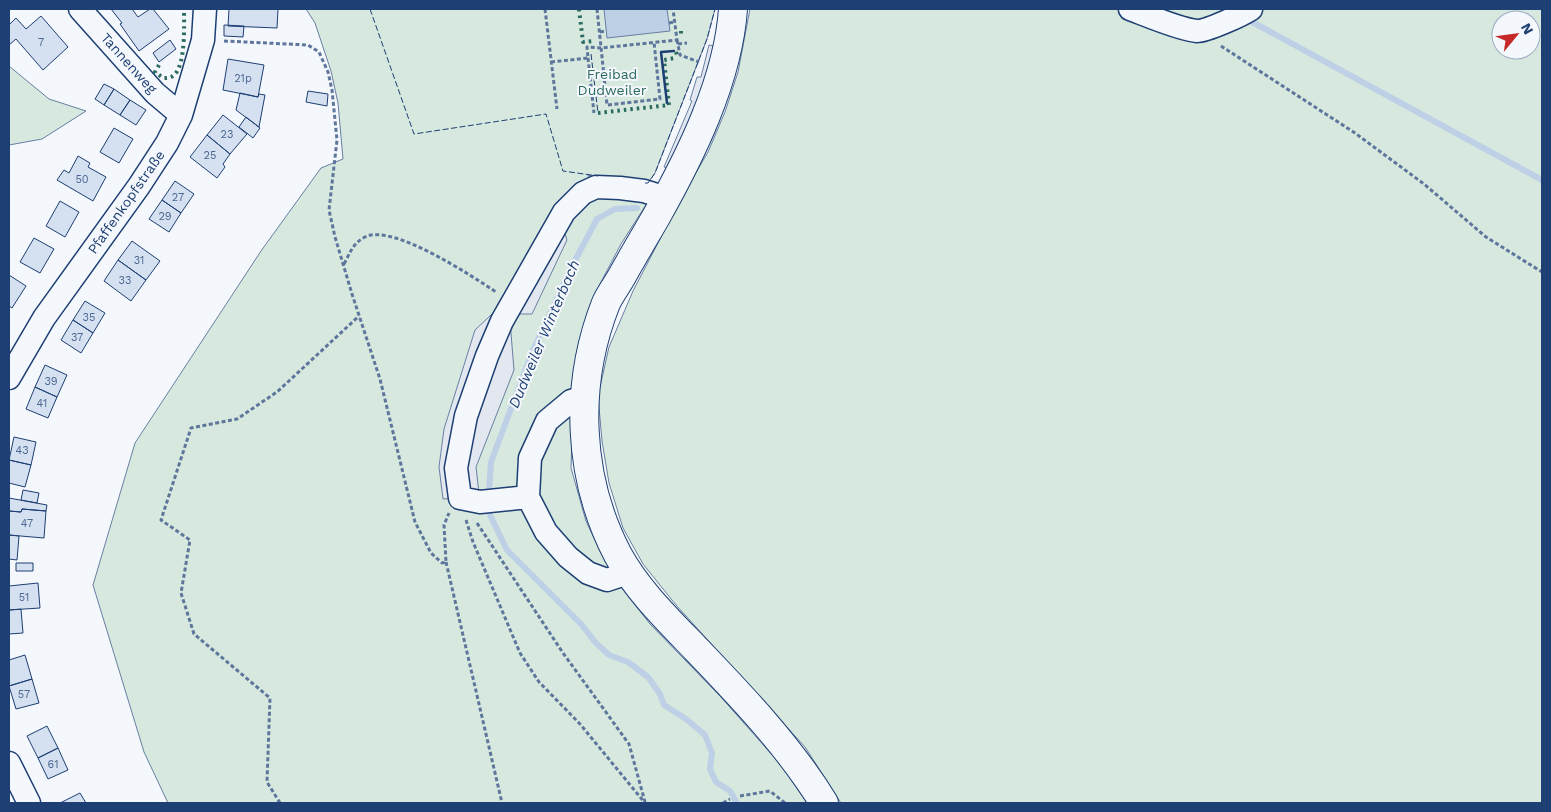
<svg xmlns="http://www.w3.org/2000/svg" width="1551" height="812" viewBox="0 0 1551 812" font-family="'Work Sans',sans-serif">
<rect width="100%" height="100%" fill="#f4f7fb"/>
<!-- green -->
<path fill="#d7e8df" stroke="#687fa3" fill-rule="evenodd" d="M 306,9 L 715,9 L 707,39 L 655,173 L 648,183 L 588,175 L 597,194 L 649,200 L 621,244 L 600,284 L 580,339 L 574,379 L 571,468 L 586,521 L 600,551 L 617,582 L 650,624 L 720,696 L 781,765 L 807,803 L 168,803 L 144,752 L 93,585 L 135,443 L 261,251 L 321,168 L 343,159 L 338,103 L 331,71 L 315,23 Z
M 750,9 L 1542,9 L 1542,803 L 841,803 L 805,747 L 676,605 L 643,564 L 623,528 L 609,483 L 602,441 L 598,396 L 609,347 L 633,291 L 683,195 L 708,152 L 725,112 L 738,72 ZM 1501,20 L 1531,20 L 1531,50 L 1501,50 Z
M 9,66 L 49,99 L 86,111 L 42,139 L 9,145 Z"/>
<!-- parking -->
<path fill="#e3e8f0" stroke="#687fa3" d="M 709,45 L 727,48 L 680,174 L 664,167 L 692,101 L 690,100 L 697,77 L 701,77 Z
M 560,218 L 567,240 L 532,314 L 520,314 L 510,321 L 514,370 L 476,467 L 480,502 L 460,498 L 443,499 L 439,467 L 444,429 L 475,330 L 491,315 L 511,305 Z"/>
<!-- water -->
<path fill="#bed0e5" stroke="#687fa3" d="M 604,9 L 667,9 L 670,31 L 607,38 Z"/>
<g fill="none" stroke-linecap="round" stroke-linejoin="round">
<!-- stream -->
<path stroke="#bed0e5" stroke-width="6" d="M 1245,18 L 1542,180
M 489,493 L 491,462 L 531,355 L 570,270 L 597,219 L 615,209 L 637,208
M 490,515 L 507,550 L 582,625 L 595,642 L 609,655 L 628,662 L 648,677 L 660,694 L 664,705 L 686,719 L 705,735 L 712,753 L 710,769 L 716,782 L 730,791 L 737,803"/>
</g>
<!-- building -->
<path fill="#d5e0f0" stroke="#1d3f73" d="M 111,9 L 132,9 L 138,17 L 150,9 L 153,9 L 169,29 L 139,51 L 120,24 L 122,23 Z
M 229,9 L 278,9 L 277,28 L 228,26 Z
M 41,16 L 68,47 L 43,70 L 16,39 L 9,45 L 9,25 L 16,18 L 26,29 Z
M 224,25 L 244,26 L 243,37 L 224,36 Z
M 170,40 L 176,49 L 159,62 L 153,53 Z
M 228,59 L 264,65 L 258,97 L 223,90 Z
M 104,84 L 114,89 L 104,105 L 95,99 Z
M 114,89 L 130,100 L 120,115 L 104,105 Z
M 308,91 L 328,94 L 327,106 L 306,102 Z
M 240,93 L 258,97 L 259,94 L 265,95 L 259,127 L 236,110 Z
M 130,100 L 146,110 L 136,125 L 120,115 Z
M 223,115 L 247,134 L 230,154 L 207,135 Z
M 246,117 L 260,128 L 253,138 L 239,127 Z
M 114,128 L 133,139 L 119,163 L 100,152 Z
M 207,135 L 230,154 L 223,164 L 225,167 L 217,178 L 190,157 Z
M 78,156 L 90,163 L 88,167 L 106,177 L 93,201 L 57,180 L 64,170 L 69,173 Z
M 175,181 L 194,194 L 181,213 L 162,200 Z
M 162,200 L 181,213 L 169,232 L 149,219 Z
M 60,201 L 79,212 L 65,237 L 46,226 Z
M 34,238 L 54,249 L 40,273 L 20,262 Z
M 132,241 L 160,261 L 146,280 L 118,260 Z
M 118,260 L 146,280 L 131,301 L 104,281 Z
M 9,275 L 26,286 L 12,308 L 9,306 Z
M 85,301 L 105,313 L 93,333 L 73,320 Z
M 73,320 L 93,333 L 81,353 L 61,340 Z
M 45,365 L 67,375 L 57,397 L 35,387 Z
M 35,387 L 57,397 L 48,418 L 26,409 Z
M 14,437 L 36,442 L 31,465 L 9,460 Z
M 9,460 L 31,465 L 25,487 L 9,483 Z
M 23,490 L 39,493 L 37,503 L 21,500 Z
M 9,498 L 47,505 L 46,511 L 22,509 L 21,512 L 9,511 Z
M 22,509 L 46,511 L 44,538 L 9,535 L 9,511 L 21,512 Z
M 9,535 L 19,536 L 17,560 L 9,559 Z
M 16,563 L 33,563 L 33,571 L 16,571 Z
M 38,583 L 40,608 L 9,610 L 9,586 Z
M 21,609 L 23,633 L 9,634 L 9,610 Z
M 25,655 L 32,679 L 9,686 L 9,660 Z
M 32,679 L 39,703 L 16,709 L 9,686 Z
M 47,726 L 58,748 L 38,758 L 27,736 Z
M 58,748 L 68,770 L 48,779 L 38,758 Z
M 80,793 L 86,803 L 60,803 Z"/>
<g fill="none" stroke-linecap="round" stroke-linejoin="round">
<!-- minor casing -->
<g stroke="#1d3f73" stroke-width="25">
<path id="minor" d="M 80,9 L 155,93 L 181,115
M 1130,9 C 1146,15 1181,30 1197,31 C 1207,31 1242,15 1251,9
M 9,378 L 44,318 L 139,186 L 167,143 L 181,115 L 203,40 L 205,9
M 584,397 L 571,401 L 547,421 L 530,458 L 528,497 L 546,532 L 568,557 L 588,573 L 607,580 L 628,573
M 528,497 L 480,502 L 460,498 L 456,468 L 466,416 L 487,356 L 502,321 L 564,212 L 583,193 L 596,187 L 620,188 L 644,191 L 666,198
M 9,763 L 29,803"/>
</g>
<!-- major casing -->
<g stroke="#1d3f73" stroke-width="30">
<path id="major" d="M 733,9 C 728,80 691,155 656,217 C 645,236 633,256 622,276 C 617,285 610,294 606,303 C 574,384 577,477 618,555 C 637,590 668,620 696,649 C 742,697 789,746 824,803"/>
</g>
<!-- path -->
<path stroke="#5e769c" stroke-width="3" stroke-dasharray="4 2.5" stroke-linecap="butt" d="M 545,9 L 557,109
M 597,9 L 607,105 L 660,99 L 654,42
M 669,23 L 675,22
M 600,32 L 606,31
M 677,40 L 680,55 L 699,62
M 224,41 L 308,45 L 319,52 L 328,72 L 332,90 L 337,140 L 329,210 L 335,237 L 352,294 L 380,379 L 415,522 L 431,553 L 442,563 L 446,562 L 444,525 L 449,513
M 678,44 L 687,43
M 1221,46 L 1355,133 L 1424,184 L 1486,237 L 1542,272
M 588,58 L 594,113
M 551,62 L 588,58 L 587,47 L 601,48 L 677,40 L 673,9
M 344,264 C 350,253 353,243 365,237 C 392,223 472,276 496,292
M 466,520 L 473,542 L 520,653 L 539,682 L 580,724 L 645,803
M 477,523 L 563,653 L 629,744 L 645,802
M 446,562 L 502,803
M 740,796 L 770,791 L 785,803
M 280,803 L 267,782 L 270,698 L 194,634 L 181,593 L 190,540 L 161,520 L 191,428 L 237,419 L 277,392 L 359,316
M 723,803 L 730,799"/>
<!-- minor -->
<use href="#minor" stroke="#f4f7fb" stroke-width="22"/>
<!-- major -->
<use href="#major" stroke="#f4f7fb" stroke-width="28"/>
<!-- hedge -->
<path stroke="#2c6c60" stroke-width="4" stroke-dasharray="2.5 4" stroke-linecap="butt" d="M 579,9 L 583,42 L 593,41
M 681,31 L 681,34
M 676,52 L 677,55
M 159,65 L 155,72 L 163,78 C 167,78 171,78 174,75 C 186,65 184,23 184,9
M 598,113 L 669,105 L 664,60 L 675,58"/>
<!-- fence -->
<path stroke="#1d3f73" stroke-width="1" stroke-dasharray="6 2.5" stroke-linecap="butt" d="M 370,9 L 414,134 L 546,114 L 563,171 L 598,176
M 591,54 L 598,113
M 645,183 L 648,183 L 655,173 L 707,39 L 715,9"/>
<!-- wall -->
<path stroke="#1d3f73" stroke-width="2.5" d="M 667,103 L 661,52 L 674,51"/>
</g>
<g text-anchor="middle" stroke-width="4" stroke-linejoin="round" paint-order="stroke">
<!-- number labels -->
<g font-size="11" fill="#4b6792">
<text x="41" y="46">7</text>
<text x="243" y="82">21p</text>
<text x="227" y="138">23</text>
<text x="210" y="159">25</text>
<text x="82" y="183">50</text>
<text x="178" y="201">27</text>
<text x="165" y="220">29</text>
<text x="139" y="264">31</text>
<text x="125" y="284">33</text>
<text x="89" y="321">35</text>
<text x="77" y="341">37</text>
<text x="51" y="385">39</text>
<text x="42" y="407">41</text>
<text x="22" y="454">43</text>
<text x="27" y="527">47</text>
<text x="24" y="601">51</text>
<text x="24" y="698">57</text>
<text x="53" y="768">61</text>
</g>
<!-- street labels -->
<g font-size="14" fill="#1d3f73" stroke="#f4f7fb">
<text transform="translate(129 63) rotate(48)" y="5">Tannenweg</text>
<text transform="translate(126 202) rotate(-55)" y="5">Pfaffenkopfstraße</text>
</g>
<!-- park labels -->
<g font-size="14" fill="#2c6c60" stroke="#f4f7fb">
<text x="612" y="79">Freibad<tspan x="612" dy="16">Dudweiler</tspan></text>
</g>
<!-- water labels -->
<g font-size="15" font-style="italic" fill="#1d3f73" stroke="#f4f7fb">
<text transform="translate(544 334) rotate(-67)" y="5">Dudweiler Winterbach</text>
</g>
</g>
<!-- border -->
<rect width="1551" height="812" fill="none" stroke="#1d3f73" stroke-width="20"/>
<!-- north arrow -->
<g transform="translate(1516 35) rotate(61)"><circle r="24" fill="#f4f7fb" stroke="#9eadc5"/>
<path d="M0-4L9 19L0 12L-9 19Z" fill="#c62828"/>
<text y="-8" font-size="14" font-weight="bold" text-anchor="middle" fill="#1d3f73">N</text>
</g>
</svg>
